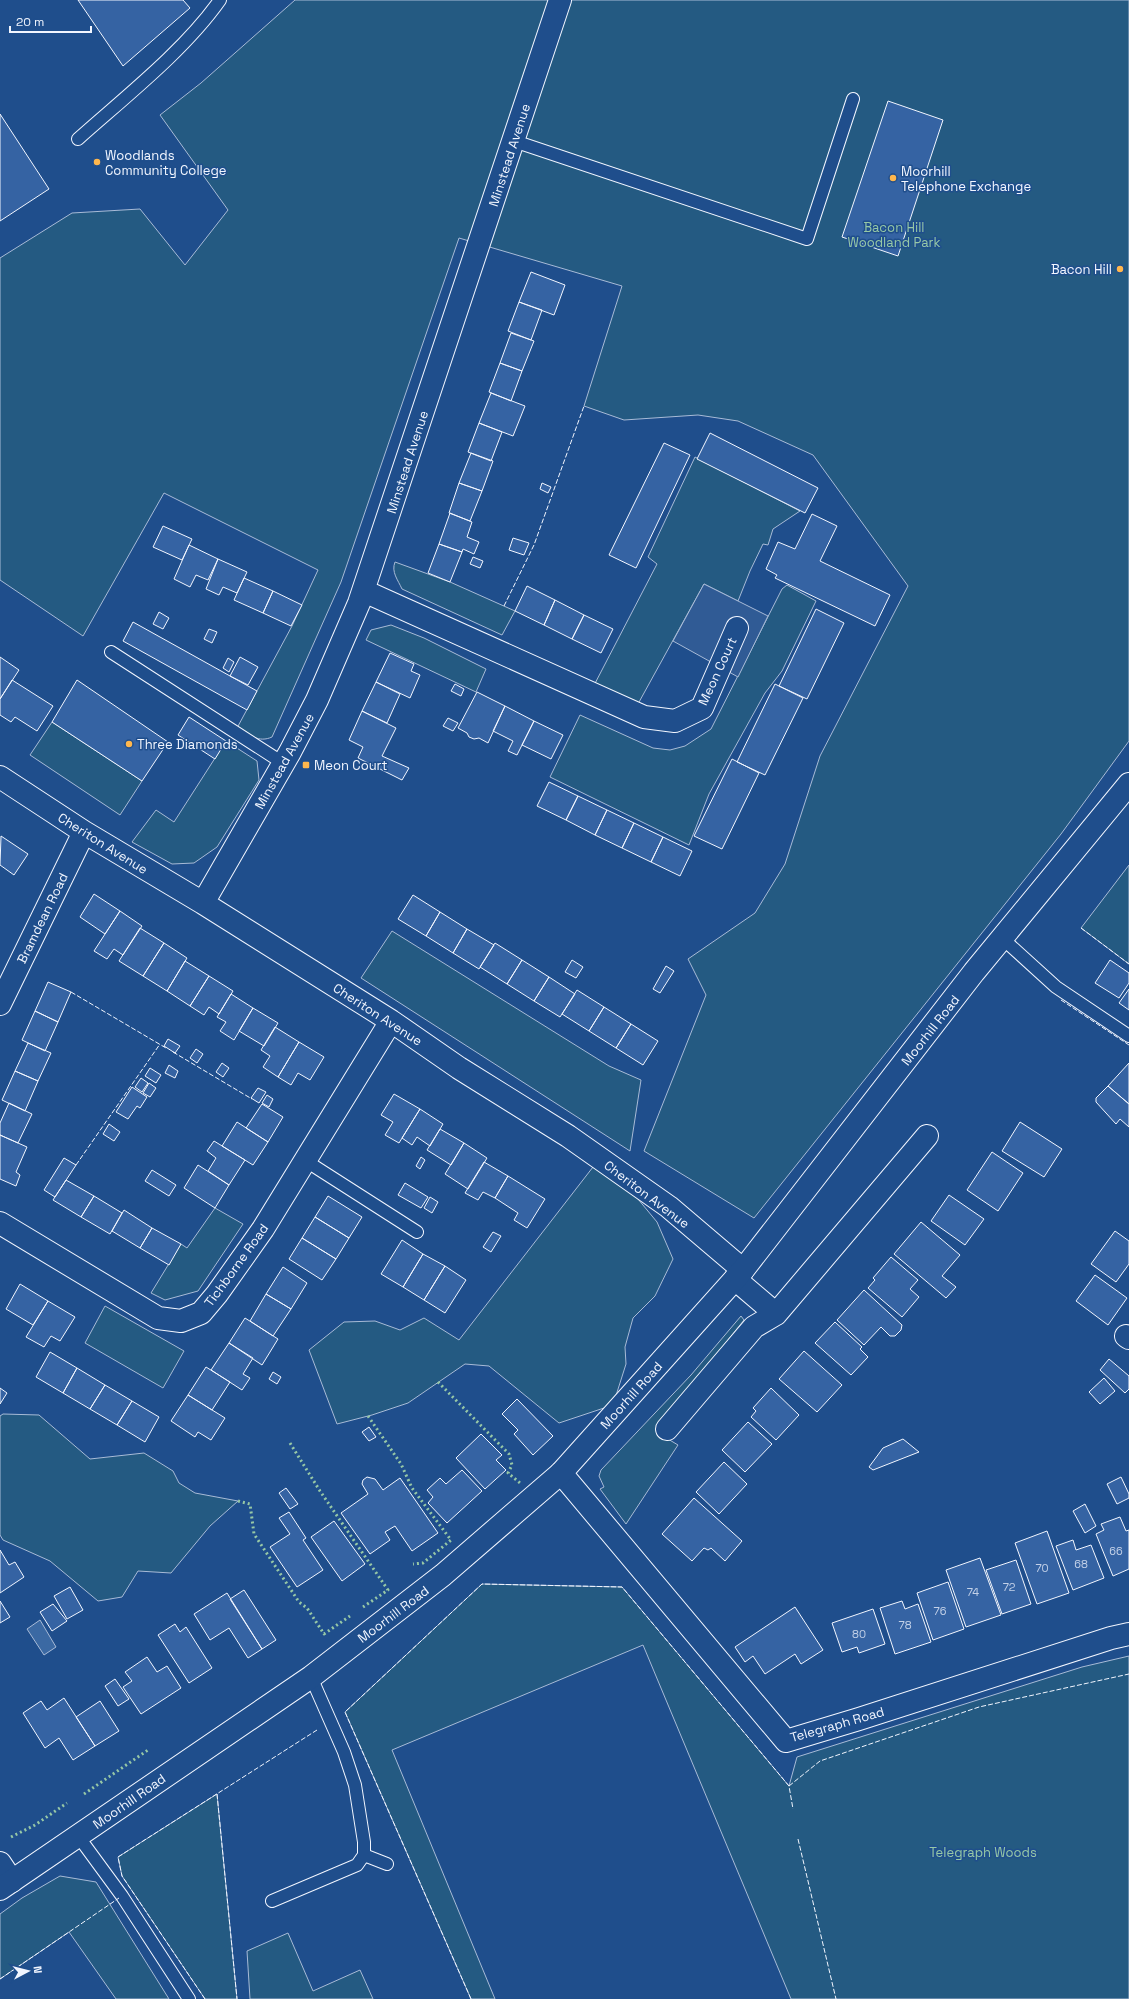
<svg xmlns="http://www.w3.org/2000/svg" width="1129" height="1999" viewBox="0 0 1129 1999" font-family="'Space Grotesk',sans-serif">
<rect width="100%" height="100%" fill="#1f4e8c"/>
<!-- green -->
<path fill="#245a82" stroke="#a8bbd7" d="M 295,0 L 1129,0 L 1129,741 L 1061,834 L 754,1218 L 644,1151 L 706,995 L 688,959 L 755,913 L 785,864 L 820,756 L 908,586 L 813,455 L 738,421 L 698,415 L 624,420 L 584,406 L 622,286 L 459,238 L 341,582 L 272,737 C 259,743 249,735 237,728 L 292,626 L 318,570 L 164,493 L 83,636 L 0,580 L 0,258 L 72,213 L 140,209 L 185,265 L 228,210 L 160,115 L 201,83 Z
M 695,457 L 800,511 L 773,529 L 768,545 L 763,544 L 750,571 L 738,601 L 704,584 L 633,713 L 590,693 L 657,564 L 648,557 Z
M 395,562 L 450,582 L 515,611 L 502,635 L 402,589 C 398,580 391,572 395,562 Z
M 787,585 L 816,601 L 782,671 L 765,693 L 709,794 L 689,845 L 550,777 L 580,715 L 653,748 L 670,750 L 685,746 L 711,729 L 782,589 Z
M 391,625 L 424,638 L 486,669 L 476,692 L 366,640 L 371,630 Z
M 52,722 L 142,781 L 120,815 L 30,755 Z
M 226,741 L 257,761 L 259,780 L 217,847 L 194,863 L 172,864 L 132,842 L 156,810 L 174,822 Z
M 1129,865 L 1129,964 L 1081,928 Z
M 392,931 L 609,1066 L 641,1080 L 630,1151 L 361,978 Z
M 593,1167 L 633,1193 L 657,1222 L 673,1259 L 655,1296 L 633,1318 L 625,1347 L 626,1364 L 613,1405 L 559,1423 L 489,1366 L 465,1364 L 408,1403 L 372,1415 L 337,1424 L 309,1350 L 344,1322 L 375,1321 L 400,1330 L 424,1318 L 459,1340 Z
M 215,1208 L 243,1224 L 198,1291 L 165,1300 L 151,1293 L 181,1244 L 187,1248 Z
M 105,1306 L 184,1351 L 163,1388 L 85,1343 Z
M 741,1316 L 744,1320 L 662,1422 L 663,1436 L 678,1445 L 626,1524 L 600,1489 L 604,1487 L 599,1476 L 601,1470 L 691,1375 Z
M 3,1414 L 39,1415 L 90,1459 L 144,1453 L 173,1471 L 179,1483 L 195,1493 L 238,1501 L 210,1526 L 171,1573 L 138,1571 L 122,1597 L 98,1601 L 50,1561 L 3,1540 L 0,1535 L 0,1416 Z
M 482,1584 L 622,1587 L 789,1786 L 797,1757 L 1082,1667 L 1129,1656 L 1129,1999 L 791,1999 L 643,1645 L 392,1750 L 495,1999 L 471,1999 L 345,1712 Z
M 217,1794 L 237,1999 L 205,1999 L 122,1876 L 118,1857 Z
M 60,1876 L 96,1882 L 169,1999 L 116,1999 L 69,1932 L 0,1979 L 0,1914 L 22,1898 Z
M 288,1933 L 313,1991 L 360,1970 L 373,1999 L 250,1999 L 247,1951 Z"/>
<!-- parking -->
<path fill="#305b95" stroke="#a8bbd7" d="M 704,584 L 768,616 L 738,677 L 673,641 Z"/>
<!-- water -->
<path fill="#3b69a3" stroke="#a8bbd7" d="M 40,1620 L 56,1647 L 44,1655 L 27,1629 Z"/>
<!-- building -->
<path fill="#3563a3" stroke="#f2f6ff" d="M 78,0 L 183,0 L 190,8 L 123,66 Z
M 888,101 L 943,120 L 898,256 L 842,237 Z
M 0,114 L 49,189 L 0,221 Z
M 531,272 L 565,285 L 554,315 L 519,302 Z
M 519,302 L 542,310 L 531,340 L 508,331 Z
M 511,333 L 534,341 L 522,371 L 500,363 Z
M 500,363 L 522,371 L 511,401 L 489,392 Z
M 491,393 L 525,406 L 513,436 L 479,423 Z
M 479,423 L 502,432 L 491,461 L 468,452 Z
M 710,433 L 818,488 L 805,513 L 697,459 Z
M 664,443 L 690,455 L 636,568 L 609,555 Z
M 471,453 L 493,461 L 482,491 L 459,483 Z
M 459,483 L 482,491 L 470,521 L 449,513 Z
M 542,483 L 551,487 L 548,493 L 540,489 Z
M 450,513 L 472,522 L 467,537 L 479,542 L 474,554 L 463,549 L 462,552 L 439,544 Z
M 812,514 L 837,526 L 820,561 L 890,595 L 875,626 L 775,578 L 777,575 L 766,569 L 778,542 L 795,549 Z
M 163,526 L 192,539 L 182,560 L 153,547 Z
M 513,538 L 529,543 L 524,555 L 509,550 Z
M 439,544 L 462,552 L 450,582 L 428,573 Z
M 189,545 L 218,559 L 208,580 L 196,575 L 190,587 L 174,579 Z
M 473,557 L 483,561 L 480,568 L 470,564 Z
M 218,559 L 247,572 L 237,593 L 223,587 L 219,595 L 206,589 Z
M 244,578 L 273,591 L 263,613 L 234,600 Z
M 527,586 L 555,600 L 544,625 L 515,611 Z
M 273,591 L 302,605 L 291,626 L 263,613 Z
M 555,600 L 584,615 L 572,639 L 544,625 Z
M 816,609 L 844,623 L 807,699 L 779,686 Z
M 159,612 L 169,618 L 163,629 L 153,624 Z
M 584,615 L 613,629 L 601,653 L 572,639 Z
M 133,622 L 257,691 L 247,710 L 123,641 Z
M 209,629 L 217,632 L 212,643 L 204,639 Z
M 390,653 L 414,664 L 411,671 L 420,675 L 410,698 L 376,682 Z
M 0,657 L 19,670 L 0,699 Z
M 240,657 L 258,667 L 248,685 L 230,676 Z
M 228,658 L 234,662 L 229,672 L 223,668 Z
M 12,680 L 53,706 L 37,731 L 15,717 L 11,722 L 0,715 L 0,699 Z
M 77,680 L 168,742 L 142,781 L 52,722 Z
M 376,682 L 400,694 L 387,723 L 362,711 Z
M 455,684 L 464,689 L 461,696 L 451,691 Z
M 775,684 L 803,698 L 765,775 L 737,762 Z
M 477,692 L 505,706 L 488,743 L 479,738 L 474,739 L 469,737 L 467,733 L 458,728 Z
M 505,706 L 534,721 L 517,755 L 508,751 L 513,741 L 493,731 Z
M 362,711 L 396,728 L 382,756 L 409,768 L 402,780 L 358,758 L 363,747 L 349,740 Z
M 189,717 L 226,741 L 215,759 L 178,735 Z
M 448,718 L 458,723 L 453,731 L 443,726 Z
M 534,721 L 563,735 L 551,759 L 522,745 Z
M 732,759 L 759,773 L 722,849 L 694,836 Z
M 549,782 L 578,796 L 566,820 L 537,806 Z
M 578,796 L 607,810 L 595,835 L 566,820 Z
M 607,810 L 634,823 L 622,848 L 595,835 Z
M 634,823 L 663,837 L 651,862 L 622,848 Z
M 1,836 L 28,854 L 14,875 L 0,865 Z
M 663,837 L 692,851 L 680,876 L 651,862 Z
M 94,894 L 120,911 L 105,934 L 80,917 Z
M 413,895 L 440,912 L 426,936 L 398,919 Z
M 120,911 L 142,926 L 123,955 L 114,949 L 107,959 L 94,951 Z
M 440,912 L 467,929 L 453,953 L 426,936 Z
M 140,928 L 164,943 L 143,976 L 119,961 Z
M 467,929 L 494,945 L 479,969 L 453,953 Z
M 164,943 L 187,958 L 167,991 L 143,976 Z
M 495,943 L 522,960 L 507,984 L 480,967 Z
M 522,960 L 549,977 L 534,1001 L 507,984 Z
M 572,960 L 583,967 L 576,978 L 565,972 Z
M 1110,960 L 1129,973 L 1129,983 L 1119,998 L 1095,983 Z
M 185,961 L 209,976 L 190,1006 L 167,991 Z
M 666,966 L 674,971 L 660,993 L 653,989 Z
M 209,976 L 233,991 L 219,1014 L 209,1007 L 204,1015 L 190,1006 Z
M 549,977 L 575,994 L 560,1017 L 534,1001 Z
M 48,982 L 71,992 L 58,1022 L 35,1011 Z
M 1129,989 L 1129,1010 L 1119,1003 Z
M 577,990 L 604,1007 L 589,1031 L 562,1014 Z
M 231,994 L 253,1008 L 234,1040 L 220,1031 L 226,1022 L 217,1017 Z
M 604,1007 L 631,1024 L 616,1048 L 589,1031 Z
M 253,1008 L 278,1023 L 264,1046 L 239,1031 Z
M 35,1011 L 58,1022 L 45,1051 L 22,1040 Z
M 631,1024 L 658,1041 L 643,1065 L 616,1048 Z
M 275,1027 L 299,1042 L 278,1077 L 263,1067 L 270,1056 L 261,1050 Z
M 168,1039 L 180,1046 L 175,1053 L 164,1046 Z
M 299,1042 L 324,1057 L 310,1080 L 298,1073 L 291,1085 L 278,1077 Z
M 28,1043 L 51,1053 L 38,1081 L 15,1071 Z
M 196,1049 L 203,1054 L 197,1063 L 190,1058 Z
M 222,1063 L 229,1068 L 223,1077 L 216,1072 Z
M 1129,1063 L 1129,1104 L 1108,1086 Z
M 169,1065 L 178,1071 L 175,1078 L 165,1073 Z
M 150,1068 L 161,1075 L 156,1083 L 145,1076 Z
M 15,1071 L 38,1081 L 25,1111 L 2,1100 Z
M 141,1078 L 148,1083 L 142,1092 L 135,1087 Z
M 149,1083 L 156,1088 L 150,1097 L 143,1093 Z
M 1108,1086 L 1129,1104 L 1129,1127 L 1120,1119 L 1116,1124 L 1096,1102 L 1096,1098 Z
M 132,1087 L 147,1097 L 140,1108 L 137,1106 L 128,1119 L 116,1112 Z
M 258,1088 L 266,1092 L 259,1103 L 251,1098 Z
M 394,1094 L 420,1109 L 399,1143 L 385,1135 L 393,1122 L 381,1115 Z
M 267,1095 L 273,1099 L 269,1107 L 262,1103 Z
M 9,1103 L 32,1114 L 18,1143 L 0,1135 L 0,1123 Z
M 262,1104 L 283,1117 L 268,1142 L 246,1128 Z
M 420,1109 L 443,1124 L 430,1146 L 417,1137 L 412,1145 L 402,1138 Z
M 237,1122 L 268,1142 L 253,1165 L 222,1146 Z
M 1020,1122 L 1062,1149 L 1044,1177 L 1002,1151 Z
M 109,1124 L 120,1132 L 114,1141 L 103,1134 Z
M 440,1129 L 464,1143 L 451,1165 L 427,1150 Z
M 0,1135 L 27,1147 L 16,1172 L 20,1175 L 16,1186 L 0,1179 Z
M 214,1141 L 245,1160 L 229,1185 L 208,1171 L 216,1158 L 207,1151 Z
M 464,1143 L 487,1158 L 468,1189 L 445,1174 Z
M 992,1152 L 1023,1173 L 998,1211 L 967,1190 Z
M 421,1157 L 425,1160 L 420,1169 L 416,1166 Z
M 64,1158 L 76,1165 L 55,1197 L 44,1190 Z
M 484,1162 L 508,1176 L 495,1198 L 483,1192 L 478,1200 L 465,1193 Z
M 198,1165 L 229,1185 L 215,1208 L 184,1188 Z
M 152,1170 L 176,1185 L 169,1196 L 145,1181 Z
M 508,1176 L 545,1199 L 527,1228 L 514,1220 L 518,1213 L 495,1198 Z
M 66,1180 L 94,1196 L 81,1217 L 53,1200 Z
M 405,1183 L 428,1197 L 421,1208 L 398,1195 Z
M 949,1195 L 984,1219 L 965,1245 L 931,1221 Z
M 94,1196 L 122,1213 L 110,1234 L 81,1217 Z
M 328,1196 L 362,1217 L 349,1238 L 315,1217 Z
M 430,1197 L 438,1202 L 432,1213 L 424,1208 Z
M 124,1210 L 152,1228 L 140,1248 L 112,1231 Z
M 315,1217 L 349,1238 L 336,1259 L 302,1238 Z
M 921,1222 L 960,1255 L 942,1276 L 956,1287 L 946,1298 L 894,1254 Z
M 152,1228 L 181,1244 L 169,1265 L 140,1248 Z
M 1115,1231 L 1129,1241 L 1129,1264 L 1116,1282 L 1091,1264 Z
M 493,1232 L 501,1236 L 491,1252 L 483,1247 Z
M 302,1238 L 336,1259 L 322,1280 L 289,1259 Z
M 402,1240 L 423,1254 L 403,1287 L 381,1274 Z
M 423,1254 L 445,1266 L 424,1300 L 403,1287 Z
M 891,1257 L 918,1280 L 910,1289 L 919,1297 L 902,1317 L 868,1288 L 875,1280 L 873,1278 Z
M 445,1266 L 466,1280 L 445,1313 L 424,1300 Z
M 283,1267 L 307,1283 L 291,1309 L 266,1294 Z
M 1095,1275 L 1127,1298 L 1108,1325 L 1076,1301 Z
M 20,1284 L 48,1301 L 33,1325 L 6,1309 Z
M 864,1290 L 902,1325 L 901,1330 L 895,1336 L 890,1336 L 881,1327 L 864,1345 L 837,1320 Z
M 266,1294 L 291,1309 L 273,1336 L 250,1321 Z
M 48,1301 L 75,1317 L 60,1341 L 51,1336 L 44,1347 L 26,1337 Z
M 245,1318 L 278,1339 L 262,1365 L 229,1343 Z
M 835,1322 L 862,1347 L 860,1349 L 868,1357 L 851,1375 L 815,1343 Z
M 229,1343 L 253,1358 L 243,1374 L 250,1378 L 242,1390 L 211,1370 Z
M 804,1351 L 842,1385 L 817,1412 L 779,1379 Z
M 50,1352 L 77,1368 L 63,1393 L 36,1377 Z
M 1109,1359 L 1129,1376 L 1129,1389 L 1125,1393 L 1100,1370 Z
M 206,1367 L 230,1382 L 212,1410 L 188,1395 Z
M 77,1368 L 105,1385 L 90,1409 L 63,1393 Z
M 273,1372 L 281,1377 L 277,1384 L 269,1379 Z
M 1104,1378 L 1115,1391 L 1100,1404 L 1089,1392 Z
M 105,1385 L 132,1401 L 117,1425 L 90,1409 Z
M 0,1388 L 7,1393 L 0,1404 Z
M 771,1388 L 799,1415 L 776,1440 L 751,1417 L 756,1411 L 753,1408 Z
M 188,1395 L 225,1418 L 211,1440 L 198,1432 L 195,1437 L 171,1421 Z
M 517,1399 L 553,1436 L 533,1455 L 514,1434 L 518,1430 L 502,1414 Z
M 132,1401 L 159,1417 L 145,1442 L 117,1425 Z
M 748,1422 L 772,1444 L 745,1472 L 722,1450 Z
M 369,1427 L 376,1437 L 369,1441 L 362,1432 Z
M 481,1434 L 502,1455 L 496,1460 L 506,1470 L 485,1489 L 456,1458 Z
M 903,1439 L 919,1452 L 873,1470 L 869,1467 L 883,1448 Z
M 724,1462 L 747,1484 L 719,1514 L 696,1492 Z
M 462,1470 L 482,1491 L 447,1523 L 428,1503 L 433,1497 L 427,1490 L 440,1478 L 446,1484 Z
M 367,1477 L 375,1479 L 383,1490 L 400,1478 L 438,1533 L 412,1551 L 395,1526 L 385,1532 L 390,1540 L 370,1554 L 341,1513 L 368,1494 L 362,1484 L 363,1480 Z
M 1121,1477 L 1129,1494 L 1129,1498 L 1117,1504 L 1107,1484 Z
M 286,1488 L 298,1504 L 290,1509 L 279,1493 Z
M 694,1498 L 742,1541 L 725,1561 L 711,1548 L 708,1550 L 704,1548 L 692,1561 L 662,1534 Z
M 1085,1504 L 1096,1526 L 1085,1533 L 1073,1511 Z
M 289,1512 L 306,1538 L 303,1540 L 323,1570 L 297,1587 L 270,1547 L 290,1534 L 279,1518 Z
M 1120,1517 L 1126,1531 L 1129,1530 L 1129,1569 L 1113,1576 L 1096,1534 L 1104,1530 L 1101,1524 Z
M 334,1521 L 365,1564 L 342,1581 L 311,1537 Z
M 1047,1531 L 1069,1593 L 1037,1604 L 1015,1543 Z
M 1073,1540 L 1076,1550 L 1091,1545 L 1104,1578 L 1073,1590 L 1056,1546 Z
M 0,1550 L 9,1565 L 15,1562 L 24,1577 L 0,1593 Z
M 980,1558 L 1001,1615 L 966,1627 L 946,1570 Z
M 1016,1560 L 1031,1604 L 1002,1614 L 986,1570 Z
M 948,1582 L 964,1629 L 933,1640 L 917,1593 Z
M 70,1587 L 83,1610 L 67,1619 L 54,1596 Z
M 244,1590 L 276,1640 L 262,1649 L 230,1599 Z
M 227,1593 L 262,1649 L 248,1658 L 229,1628 L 210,1640 L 194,1614 Z
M 0,1601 L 10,1617 L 0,1623 Z
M 902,1601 L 905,1609 L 918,1604 L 931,1642 L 895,1654 L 880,1608 Z
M 53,1604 L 67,1621 L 52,1631 L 40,1612 Z
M 795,1607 L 823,1650 L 801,1664 L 795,1654 L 765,1674 L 753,1656 L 745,1662 L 735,1647 Z
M 873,1609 L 885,1644 L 859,1653 L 857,1647 L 842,1652 L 832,1623 Z
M 175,1624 L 180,1632 L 186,1627 L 212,1668 L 189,1683 L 158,1635 Z
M 147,1657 L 157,1672 L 167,1666 L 181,1688 L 141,1714 L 123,1687 L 132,1681 L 125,1672 Z
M 115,1679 L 129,1699 L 118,1706 L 105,1686 Z
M 64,1698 L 95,1746 L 73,1760 L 59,1738 L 45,1748 L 23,1713 L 41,1701 L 47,1710 Z
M 100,1701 L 119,1731 L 95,1746 L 76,1717 Z"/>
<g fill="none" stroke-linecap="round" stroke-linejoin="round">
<!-- lane casing -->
<g stroke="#f2f6ff" stroke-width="14">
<path id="lane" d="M 78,139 C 125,97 184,51 220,0
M 514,141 L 807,239 L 853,99
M 111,652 L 283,763
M 1002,938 L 1056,987 L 1129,1036
M 306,1161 L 417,1232
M 78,1836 L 122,1896 L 189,1999
M 364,1855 L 387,1864
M 272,1901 L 357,1865 L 364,1855 L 364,1842 L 355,1785 L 344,1752 L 311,1677"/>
</g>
<!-- street casing -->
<g stroke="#f2f6ff" stroke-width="24">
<path id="street" d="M 364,591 L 644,717 L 675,721 L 702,708 L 737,628
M 0,777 L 84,832 L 203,903 L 391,1021 L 459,1068 L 568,1136 L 669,1207 L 743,1270
M 203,903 L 290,752 L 317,700 L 359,603 L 560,0
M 0,1004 L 84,832
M 0,1223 L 158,1318 L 181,1321 L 201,1313 L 217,1294 L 263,1229 L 391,1021
M 735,1279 L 776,1314
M 1126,1336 L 1129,1338
M 667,1429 L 754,1327 L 776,1314 L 927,1136
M 0,1863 L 12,1881"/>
</g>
<!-- secondary casing -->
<g stroke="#f2f6ff" stroke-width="24">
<path id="secondary" d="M 561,1473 L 786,1741 L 859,1719 L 1111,1638 L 1129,1634"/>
</g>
<!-- primary casing -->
<g stroke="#f2f6ff" stroke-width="24">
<path id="primary" d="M 0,1889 L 311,1677 L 443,1575 L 561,1473 L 743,1270 L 974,972 L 1129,784"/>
</g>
<!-- lane -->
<use href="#lane" stroke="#1f4e8c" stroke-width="12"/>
<!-- street -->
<use href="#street" stroke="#1f4e8c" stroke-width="22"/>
<!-- secondary -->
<use href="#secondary" stroke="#1f4e8c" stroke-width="22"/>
<!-- primary -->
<use href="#primary" stroke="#1f4e8c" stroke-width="22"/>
<!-- hedge -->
<path stroke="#97c8a6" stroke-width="3" stroke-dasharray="2 3" stroke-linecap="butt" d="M 438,1382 L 509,1454 L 512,1465 L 508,1473 L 520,1483
M 368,1416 L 401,1464 L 412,1488 L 451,1540 L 423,1563 L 413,1564
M 290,1443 L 320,1491 L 388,1590 L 363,1607
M 238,1501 L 250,1504 L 254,1534 L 299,1602 L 307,1608 L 324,1634 L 350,1616
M 84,1794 L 148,1750
M 11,1837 L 35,1825 L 67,1803"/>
<!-- fence -->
<path stroke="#f2f6ff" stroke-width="1" stroke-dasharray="5 2" stroke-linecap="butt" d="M 504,606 L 534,545 L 584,406
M 1081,928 L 1129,964
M 71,992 L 166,1048
M 1061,1000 L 1129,1045
M 173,1052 L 252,1099
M 76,1165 L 160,1044
M 789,1786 L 820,1761 L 979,1707 L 1129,1674
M 217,1794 L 237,1999
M 798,1839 L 836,1999
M 0,1979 L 119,1898
M 205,1999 L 122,1876 L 118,1857 L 317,1730
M 471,1999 L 345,1712 L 482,1584 L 622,1587 L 789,1786 L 793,1809"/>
</g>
<!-- markers -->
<g fill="#ffb74d" stroke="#1f4e8c" stroke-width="1.5">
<circle cx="97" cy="162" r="4"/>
<circle cx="893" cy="178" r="4"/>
<circle cx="1120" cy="269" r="4"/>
<circle cx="129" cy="744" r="4"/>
<rect x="302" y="761" width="8" height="8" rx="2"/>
</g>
<g text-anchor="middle" stroke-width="3" stroke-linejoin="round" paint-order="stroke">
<!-- number labels -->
<g font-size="11" fill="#c3d1e8">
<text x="1116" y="1555">66</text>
<text x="1081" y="1568">68</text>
<text x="1042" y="1572">70</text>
<text x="1009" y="1591">72</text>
<text x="973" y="1596">74</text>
<text x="940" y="1615">76</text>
<text x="905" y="1629">78</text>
<text x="859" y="1638">80</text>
</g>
<!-- poi labels -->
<g font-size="13" fill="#f2f6ff" stroke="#1f4e8c" text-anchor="start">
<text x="105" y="160">Woodlands<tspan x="105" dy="15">Community College</tspan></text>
<text x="901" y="176">Moorhill<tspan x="901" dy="15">Telephone Exchange</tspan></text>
<text x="1112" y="274" text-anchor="end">Bacon Hill</text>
<text x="137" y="749">Three Diamonds</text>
<text x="314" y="770">Meon Court</text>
</g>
<!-- street labels -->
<g font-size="13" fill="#f2f6ff" stroke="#1f4e8c">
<text transform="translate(509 155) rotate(-72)" y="5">Minstead Avenue</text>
<text transform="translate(407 462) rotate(-72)" y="5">Minstead Avenue</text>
<text transform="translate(717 671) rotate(-65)" y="5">Meon Court</text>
<text transform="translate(284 761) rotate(-61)" y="5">Minstead Avenue</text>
<text transform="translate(103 843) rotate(32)" y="5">Cheriton Avenue</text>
<text transform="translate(42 918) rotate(-64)" y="5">Bramdean Road</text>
<text transform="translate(378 1014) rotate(33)" y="5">Cheriton Avenue</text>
<text transform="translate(930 1030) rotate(-52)" y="5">Moorhill Road</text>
<text transform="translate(647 1194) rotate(37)" y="5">Cheriton Avenue</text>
<text transform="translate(236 1265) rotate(-54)" y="5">Tichborne Road</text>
<text transform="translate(631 1395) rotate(-48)" y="5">Moorhill Road</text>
<text transform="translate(393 1614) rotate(-37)" y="5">Moorhill Road</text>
<text transform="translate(837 1724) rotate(-16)" y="5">Telegraph Road</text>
<text transform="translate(129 1801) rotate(-35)" y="5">Moorhill Road</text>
</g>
<!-- park labels -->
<g font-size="13" fill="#97c8a6" stroke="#1f4e8c">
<text x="894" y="232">Bacon Hill<tspan x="894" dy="15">Woodland Park</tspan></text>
<text x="983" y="1857">Telegraph Woods</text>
</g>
</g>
<!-- north arrow -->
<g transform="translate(28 1971) rotate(83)" stroke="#1f4e8c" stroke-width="3" paint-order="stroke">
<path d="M0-3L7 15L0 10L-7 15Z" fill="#f2f6ff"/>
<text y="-6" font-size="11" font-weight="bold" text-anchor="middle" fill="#f2f6ff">N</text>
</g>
<!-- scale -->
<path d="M10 26v6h81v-6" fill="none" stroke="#f2f6ff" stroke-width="2"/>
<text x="16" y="26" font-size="12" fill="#f2f6ff" stroke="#1f4e8c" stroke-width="3" paint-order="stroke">20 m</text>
</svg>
